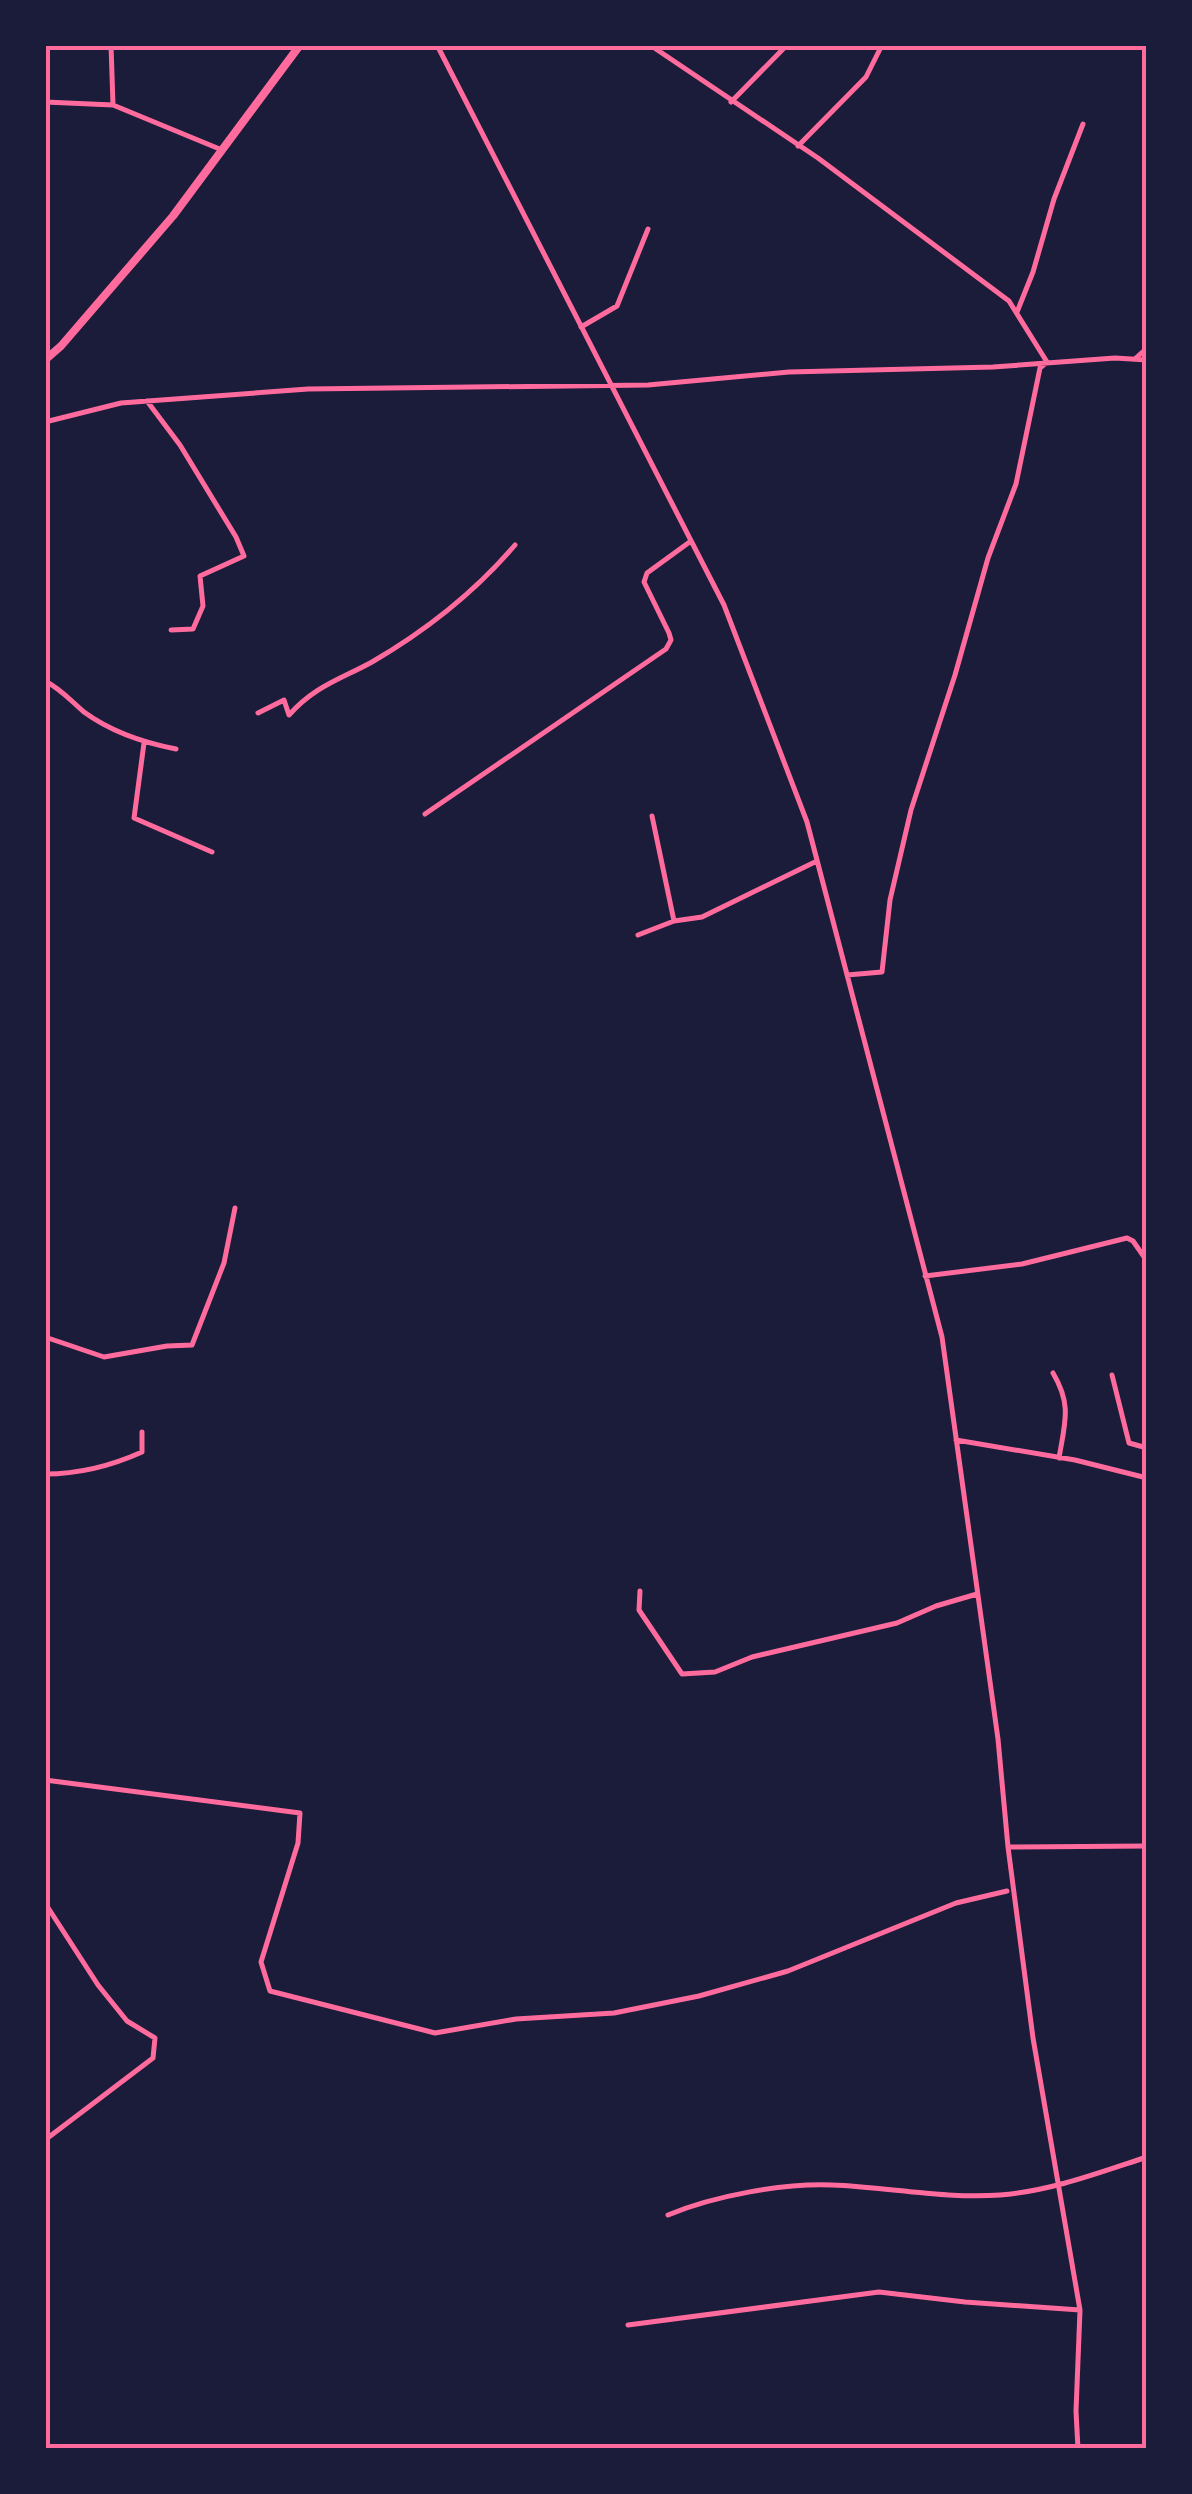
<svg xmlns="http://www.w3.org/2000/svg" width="1192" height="2494" viewBox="0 0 1192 2494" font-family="'Roboto Condensed',sans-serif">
<rect width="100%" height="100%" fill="#1b1b3a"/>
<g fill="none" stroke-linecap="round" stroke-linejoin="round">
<!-- minor -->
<path stroke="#ff6b9d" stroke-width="5" d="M 111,45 L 113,105
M 437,45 L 724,605 L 807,822 L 942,1337 L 998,1739 L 1008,1847 L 1033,2038 L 1080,2310 L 1076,2411 L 1078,2449
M 650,45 L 818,158 L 1009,301 L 1047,362 L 1040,368 L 1016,484 L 988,558 L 955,675 L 911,810 L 890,900 L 882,972 L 847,975
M 45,102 L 113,105 L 222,150
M 731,102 L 787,45
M 798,146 L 866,77 L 882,45
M 1017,312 L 1033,272 L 1054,199 L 1083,124
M 581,327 L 617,306 L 648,229
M 1136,358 L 1147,348
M 147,401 L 180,445 L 236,537 L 244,556 L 200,576 L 203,606 L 193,629 L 171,630
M 45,422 L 121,403 L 308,389 L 648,385 L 789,372 L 993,367 L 1115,358 L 1147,360
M 45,681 C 61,689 71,701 84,712 C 110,731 145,743 176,749
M 258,713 L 284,700 L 289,715 C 315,686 339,680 372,662 C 427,630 474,593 515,545
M 144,743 L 134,818 L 212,852
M 425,814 L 666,649 L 671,640 L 669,633 L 644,582 L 647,573 L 691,541
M 652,816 L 674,921
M 638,935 L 674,921 L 702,917 L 817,861
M 925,1276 L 1022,1264 L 1127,1238 L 1133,1241 L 1147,1261
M 45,1337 L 104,1357 L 167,1346 L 192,1345 L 224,1263 L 235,1208
M 1053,1373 C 1072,1405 1065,1422 1059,1458
M 1112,1375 L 1129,1443 L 1147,1448
M 956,1440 L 1075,1460 L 1147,1478
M 45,1474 C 78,1474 111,1466 142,1452 L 142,1432
M 640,1591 L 639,1610 L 682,1674 L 715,1672 L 752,1657 L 897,1623 L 936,1606 L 977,1594
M 45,1780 L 300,1813 L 298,1843 L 261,1962 L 270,1991 L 435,2033 L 516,2019 L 614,2013 L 699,1996 L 788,1971 L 956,1903 L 1007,1891
M 1008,1847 L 1147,1846
M 45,1903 L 98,1985 L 127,2021 L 155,2038 L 153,2058 L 45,2140
M 668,2215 C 713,2196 783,2183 832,2185 C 887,2187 945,2199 1000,2195 C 1051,2191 1098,2173 1147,2157
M 628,2325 L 879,2292 L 965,2302 L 1080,2310"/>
<!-- tertiary -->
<path stroke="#ff6b9d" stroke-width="8" d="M 45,360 L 61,346 L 173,216 L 300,45"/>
</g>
<!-- border -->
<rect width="1192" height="2494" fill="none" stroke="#1b1b3a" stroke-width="95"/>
<rect x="48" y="48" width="1096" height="2398" fill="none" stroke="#ff6b9d" stroke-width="4"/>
</svg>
